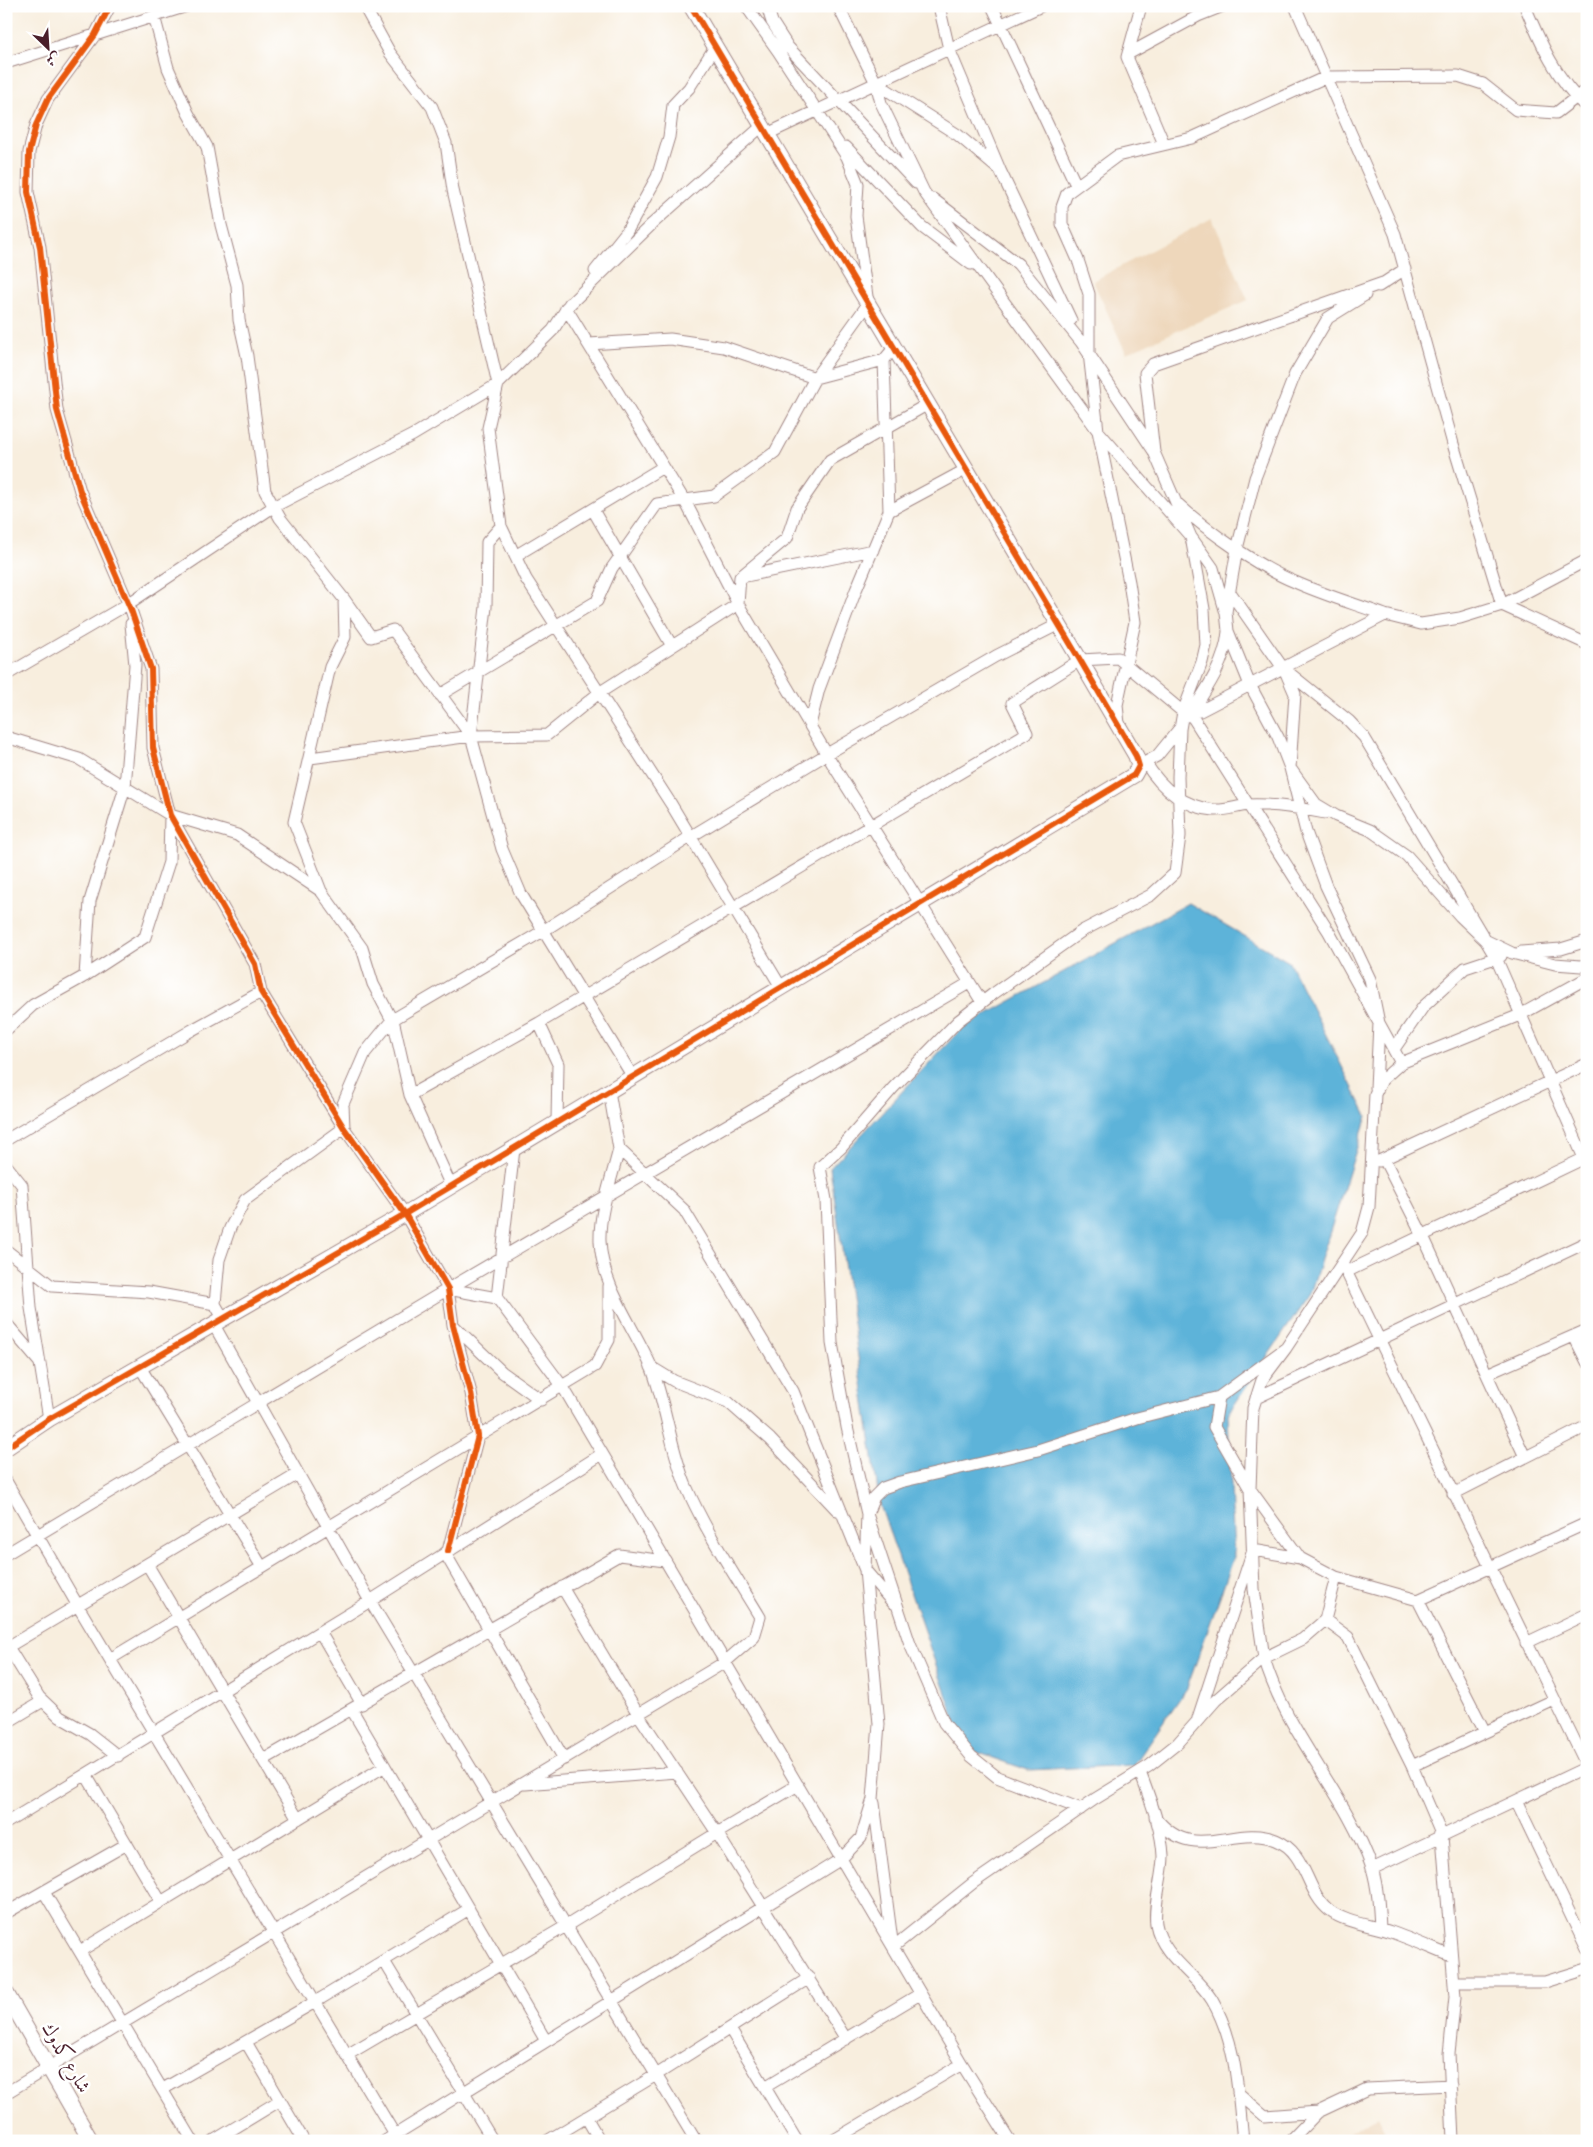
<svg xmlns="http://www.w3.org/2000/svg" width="1593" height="2147" viewBox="0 0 1593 2147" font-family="'Sorts Mill Goudy',Amiri,serif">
<rect width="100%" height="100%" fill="#fff"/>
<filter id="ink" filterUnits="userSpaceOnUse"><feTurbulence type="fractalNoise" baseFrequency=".02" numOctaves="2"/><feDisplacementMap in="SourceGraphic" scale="10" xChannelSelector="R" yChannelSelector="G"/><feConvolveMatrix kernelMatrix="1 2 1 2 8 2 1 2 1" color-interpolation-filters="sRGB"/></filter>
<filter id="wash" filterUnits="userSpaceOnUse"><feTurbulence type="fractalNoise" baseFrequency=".0096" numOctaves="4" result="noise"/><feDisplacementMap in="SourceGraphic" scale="20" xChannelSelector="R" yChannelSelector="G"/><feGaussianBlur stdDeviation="1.12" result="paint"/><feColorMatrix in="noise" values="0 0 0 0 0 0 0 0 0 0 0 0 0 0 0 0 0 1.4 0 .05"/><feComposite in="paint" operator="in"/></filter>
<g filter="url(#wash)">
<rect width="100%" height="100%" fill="#f8eede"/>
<!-- built -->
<path fill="#eed7bb" d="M 1212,218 L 1248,300 L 1126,353 L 1093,281 Z
M 1377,2116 L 1389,2141 L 1335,2141 Z"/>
<!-- water -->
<path fill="#5db3d9" stroke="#546982" d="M 1188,903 L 1289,962 L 1367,1116 L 1310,1294 L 1228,1414 L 1234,1557 L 1187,1688 L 1134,1765 L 1028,1770 L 965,1748 L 880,1505 L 830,1168 L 962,1028 Z"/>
</g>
<g filter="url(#ink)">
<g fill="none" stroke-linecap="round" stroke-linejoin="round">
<!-- minor casing -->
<g stroke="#a18684" stroke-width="13">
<path id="minor" d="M 110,6 L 95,35 L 48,99 L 36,125 L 29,152 L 28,192 L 40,247 L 57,410 L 80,491 L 131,610 L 151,669 L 153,748 L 170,815 L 255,964 L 261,992 L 344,1128 L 405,1214 L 448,1289 L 453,1325 L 471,1393 L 478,1436 L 448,1551
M 364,6 L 390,53 L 432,107 L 446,143 L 453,190 L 498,384 L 488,428 L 501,526 L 526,579 L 671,804 L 781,987
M 767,6 L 772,22 L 788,47 L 916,183
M 838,6 L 876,83 L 881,103 L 924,192 L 1098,431 L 1191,537 L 1213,568 L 1225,610
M 939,6 L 949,49 L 1000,170 L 1071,320
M 992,6 L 1076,185
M 1141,6 L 1127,57 L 1164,144
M 1295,6 L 1395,234 L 1453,444 L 1502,605 L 1587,560
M 1525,6 C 1540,42 1557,81 1587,108
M 154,16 L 168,68 L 188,113 L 207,147 L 221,225 L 237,285 L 239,320 L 247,356 L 265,491 L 280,518 L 344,599 L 345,637 L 330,667 L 294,822 L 321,891 L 362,948 L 373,984 L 394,1024 L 410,1095 L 451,1186
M 1128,54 L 1198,16 L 1223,6
M 6,63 L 187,6
M 876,83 L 958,135 L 997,168
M 762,126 L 652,224 L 566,308 L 687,505 L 738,604 L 832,763 L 982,1002
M 767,134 L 1041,6
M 846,147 L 922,227 L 971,264
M 933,199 L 1018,264 L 1081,342 L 1153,450
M 595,271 L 627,231 L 657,177 L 669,137 L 673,105 L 689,88 L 715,47
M 1379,286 L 1405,269
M 1365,295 L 1328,318 L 1295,374 L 1255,478 L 1237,549 L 1226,612 L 1228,631 L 1250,685 L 1278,737 L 1290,768 L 1306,832 L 1326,886 L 1370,979 L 1379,1023 L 1376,1088
M 589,344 L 670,339 L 724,347 L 815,378 L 884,360 L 894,348
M 884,360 L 889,511
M 1178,504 C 1207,531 1259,567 1295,582 C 1324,595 1355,604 1385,615
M 593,510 L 672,646
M 515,556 L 663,467
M 741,577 L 873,550
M 1230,592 L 1283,668 L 1349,721 L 1364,737 L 1496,958 L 1587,1165
M 344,599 L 371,637 L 393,630 L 471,736 L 502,849 L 521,894 L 633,1077
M 1286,673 L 1295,694 L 1290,768 L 1316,804 L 1336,816 L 1370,830 L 1407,856 L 1460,916 L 1485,940 L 1512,953 L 1555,964 L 1581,966 L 1587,965
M 6,675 L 128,604 L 273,507 L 413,435 L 498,384 L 553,330 L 570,303
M 440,695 L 597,601 L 612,568 L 657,504 L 714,496 L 775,452 L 815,378 L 868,304 L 856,216 L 858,184 L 847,157 L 778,51 L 746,6
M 1190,713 L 1329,932 L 1401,1063
M 1189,716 C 1206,690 1225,664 1228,632
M 1119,724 L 1117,705 L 1135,622 L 1129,582 L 1098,431 L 1089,353 L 1089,294 L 1078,260 L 1062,224 L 1062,207 L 1067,193 L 1117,156 L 1192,138 L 1326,77 L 1458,76 L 1483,84 L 1516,110 L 1556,113 L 1587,89
M 810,725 L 819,689 L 856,590 L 889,511 L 967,469
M 471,736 L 486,607 L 487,542 L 501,526
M 6,737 L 79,759 L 170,815 L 237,835 L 321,891
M 310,758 L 471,736 L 547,735 L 599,693 L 738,604 L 740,577 L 787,538 L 797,508 L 830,460 L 928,404
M 1145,762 C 1161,788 1182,807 1214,810 C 1226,811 1237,806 1249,805 C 1274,804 1300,808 1325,813
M 1140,765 L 1157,756 L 1179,729
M 1521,952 L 1561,949 L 1587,941
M 85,976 L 90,901 L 125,787 L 135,665 L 131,624
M 6,1030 L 33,1005 L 85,976 L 145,937 L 169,862 L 170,816
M 1394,1049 L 1423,1007 L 1465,968 L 1501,956
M 609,1091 L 619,1149 L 684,1210 L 793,1391 L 865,1570 L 893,1603
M 410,1095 L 539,1023
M 557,1122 L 558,1064 L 539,1023 L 1027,733 L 1012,703 L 1080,660 L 1118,658 L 1183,712 L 1200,711 L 1385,615 L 1421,624 L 1460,618 L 1502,605 L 1587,644
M 6,1140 L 192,1030 L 261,992
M 1384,1159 L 1423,1236 L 1525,1457
M 1379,1161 L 1587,1064
M 6,1165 L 22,1185 L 31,1308 L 49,1419
M 6,1250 L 52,1286 L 149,1292 L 215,1304
M 1342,1263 L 1587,1766
M 1346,1272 L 1587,1157
M 448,1289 L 497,1298 L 563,1387 L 962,2064 L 1010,2141
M 497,1298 L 514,1149
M 223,1318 L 215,1304 L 219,1260 L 230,1228 L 245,1200 L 344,1128 L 343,1104 L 365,1053 L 392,1020 L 543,931 L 690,837 L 827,754 L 996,656 L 1059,624
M 6,1323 L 40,1363
M 214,1325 L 370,1601 L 696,2141
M 453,1325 L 502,1372 L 541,1400
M 1574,1336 L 1587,1362
M 140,1367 L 262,1567
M 651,1367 L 674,1381 L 728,1402 L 770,1439 L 837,1510
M 1487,1374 L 1587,1330
M 1219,1397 L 1214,1427 L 1250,1489 L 1300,1558 L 1336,1577
M 1256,1398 L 1587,1242
M 6,1481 L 78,1606 L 398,2140
M 1453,1494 L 1587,1426
M 445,1553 L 564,1759
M 6,1554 L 448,1289 L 969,983
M 147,1564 L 298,1819
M 562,1587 L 638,1714 L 717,1833 L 798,1785
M 1418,1600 L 1485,1732
M 1325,1620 L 1348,1637 L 1412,1766 L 1442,1836 L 1455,1997 L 1449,2054 L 1453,2141
M 320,1632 L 362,1704
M 1526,1643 L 1587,1614
M 8,1647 L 39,1697 L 60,1717 L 90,1734 L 118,1756
M 6,1648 L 298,1474
M 110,1659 L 595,1366 L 609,1340 L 609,1286
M 352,1710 L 546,2041
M 1198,1718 L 1253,1550 L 1300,1558
M 6,1723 L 43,1701
M 263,1760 L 619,1555 L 665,1561
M 1412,1766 L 1554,1700
M 1140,1772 C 1149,1797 1162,1828 1163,1856 C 1163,1877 1153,1904 1156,1924 C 1162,1957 1196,1974 1212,2000 C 1237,2043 1238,2093 1243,2141
M 86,1775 L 161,1902
M 525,1784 L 677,1772
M 1516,1801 L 1587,1949
M 874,1803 L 892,1941
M 1081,1809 L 997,1777 L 971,1756 L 944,1723 L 910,1644 L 867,1514 L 847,1427 L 832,1343 L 826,1200 L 820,1167 L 841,1148 L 893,1088 L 958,1021 L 993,994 L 1082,931 L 1151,895 L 1175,873 L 1180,836 L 1178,777 L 1180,729 L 1183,712 L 1202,662 L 1206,645 L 1204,609 L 1191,537 L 1154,452 L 1145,373 L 1153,364 L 1383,283
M 1155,1817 C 1193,1866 1234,1823 1276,1840 C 1308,1853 1305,1892 1330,1911 C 1346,1923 1372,1925 1391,1932 C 1411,1939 1431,1948 1451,1956
M 6,1823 L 370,1601 L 602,1454
M 1372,1869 L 1587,1767
M 44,1892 L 193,2141
M 6,1913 L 127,1844
M 1380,1928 C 1379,1908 1378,1888 1372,1868 C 1346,1793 1286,1734 1264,1658 L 1303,1639 L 1325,1620 L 1336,1577 L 1418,1600 L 1587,1523
M 893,1947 L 973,1883 L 1095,1799 L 1149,1766 L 1178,1743 L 1216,1700 L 1264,1658 L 1254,1589 L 1250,1489 L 1253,1408 L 1262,1380 L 1286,1348 L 1362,1233 L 1369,1207 L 1375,1094 L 1382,1080 L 1401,1063 L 1520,1015 L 1587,978
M 80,1951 L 385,1766
M 384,1961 L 493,2141
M 1454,1982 L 1545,1982 L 1587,1969
M 730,2029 L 797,2141
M 246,2042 L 304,2141
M 347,2055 L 566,1926 L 717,1833 L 846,2039
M 765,2087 L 920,1994
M 163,2089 L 315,2002 L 469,1909
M 6,2093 L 725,1662 L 754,1637 L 760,1617 C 734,1574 706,1532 686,1486 C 670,1448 666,1404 651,1366 C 633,1325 602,1287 600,1241 C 599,1211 612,1178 619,1149
M 1238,2093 L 1265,2116 L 1318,2112
M 586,2117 L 600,2141
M 213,2141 L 279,2101
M 385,2141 L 841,1859 L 861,1838 L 873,1799 L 879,1724 L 865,1570 L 867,1514 L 874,1497 L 883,1488 L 900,1482 L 1038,1450 L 1137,1418 L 1219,1397 L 1286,1348
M 547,2141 L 656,2075 L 809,1978
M 832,2141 L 962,2064
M 1290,2141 L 1318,2112 L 1367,2089 L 1451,2085"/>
</g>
<!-- tertiary casing -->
<g stroke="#a18684" stroke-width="17">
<path id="tertiary" d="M 6,1448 L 49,1419 L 405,1214 L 1134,775 L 1139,766 L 1136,756 L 1080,660 L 691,6
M 6,1993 L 91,2141"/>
</g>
<!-- minor -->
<use href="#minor" stroke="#fff" stroke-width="11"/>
<!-- tertiary -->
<use href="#tertiary" stroke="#fff" stroke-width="15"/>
<!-- cycleway casing -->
<g stroke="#fff" stroke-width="9">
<path id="cycleway" d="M 110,6 L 95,35 L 48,99 L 36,125 L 29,152 L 28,192 L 40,247 L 57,410 L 80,491 L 131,610 L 151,669 L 153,748 L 170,815 L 255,964 L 261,992 L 344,1128 L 405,1214 L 448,1289 L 453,1325 L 471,1393 L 478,1436 L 448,1551
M 6,1448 L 49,1419 L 405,1214 L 1134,775 L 1139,766 L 1136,756 L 1080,660 L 691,6"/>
</g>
<!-- cycleway -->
<use href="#cycleway" stroke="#e8590c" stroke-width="6"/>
</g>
</g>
<g text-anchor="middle" stroke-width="5" stroke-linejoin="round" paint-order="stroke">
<!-- street labels -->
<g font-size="19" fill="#4a1f2b" stroke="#fff">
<text transform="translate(67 2057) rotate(60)" y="7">شارع كدوك</text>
</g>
</g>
<!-- margin -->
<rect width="1593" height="2147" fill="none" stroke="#fff" stroke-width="25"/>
<!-- north arrow -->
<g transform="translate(48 48) rotate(155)" stroke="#ffffff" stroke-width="4" paint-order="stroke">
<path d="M0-4L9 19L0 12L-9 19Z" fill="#4a1f2b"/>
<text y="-8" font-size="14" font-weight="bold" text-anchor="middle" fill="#4a1f2b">ش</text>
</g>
</svg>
